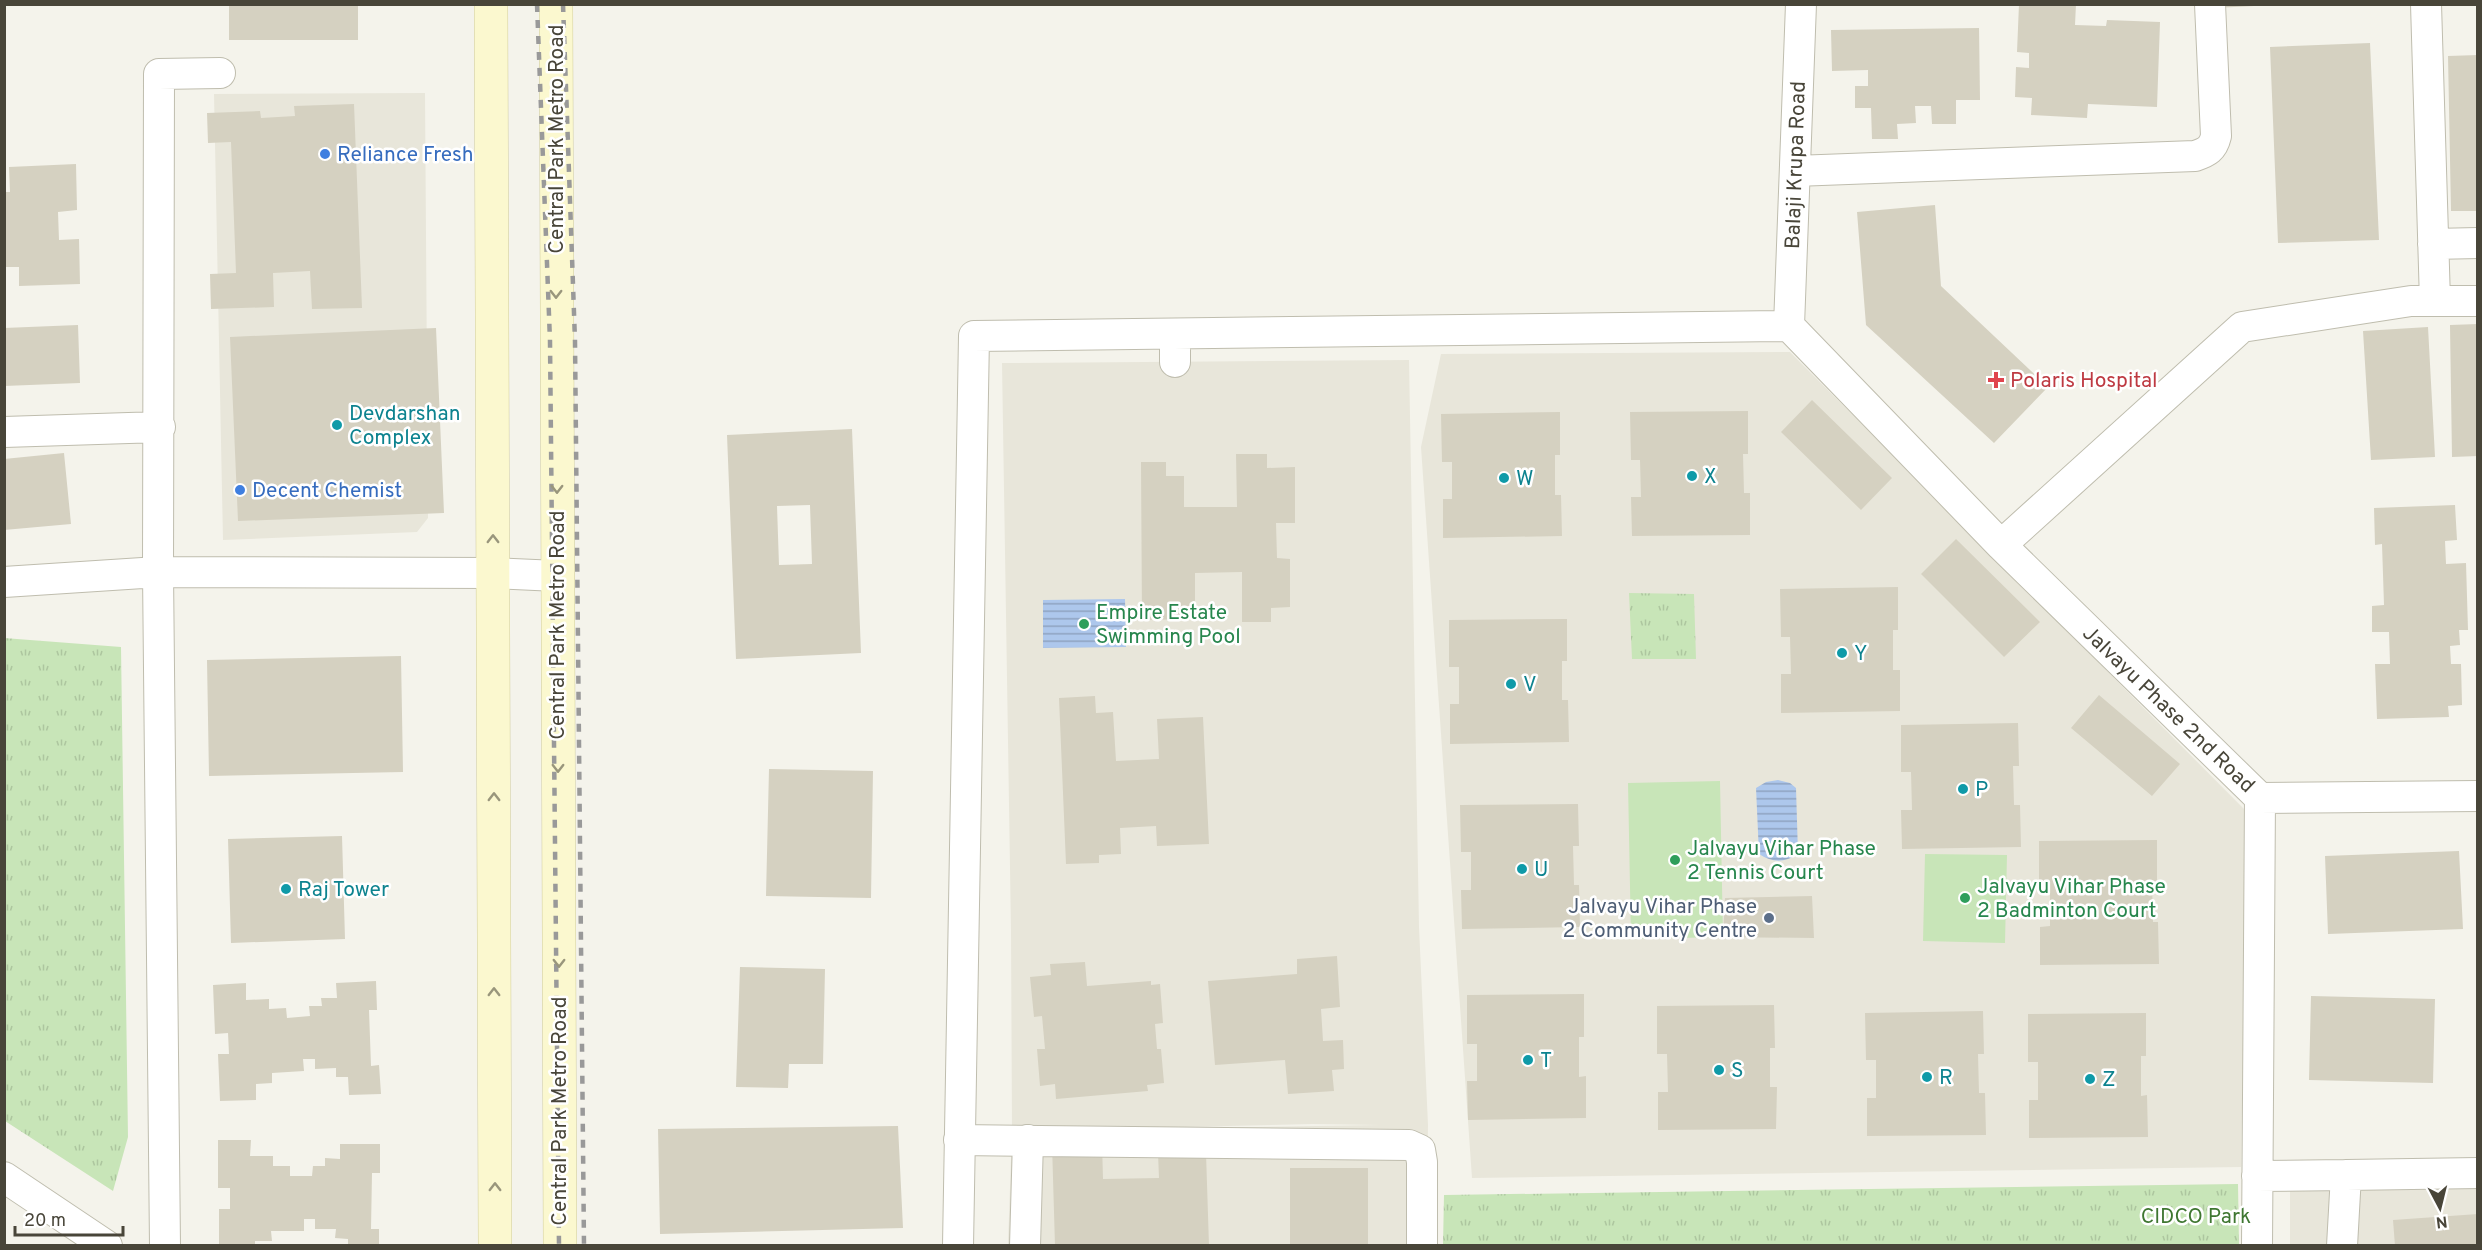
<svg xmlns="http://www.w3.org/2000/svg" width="2482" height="1250" viewBox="0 0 2482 1250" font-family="Overpass,sans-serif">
<defs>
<pattern id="grass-tufts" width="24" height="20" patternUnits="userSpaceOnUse" patternTransform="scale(1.5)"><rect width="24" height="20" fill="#c8e5b8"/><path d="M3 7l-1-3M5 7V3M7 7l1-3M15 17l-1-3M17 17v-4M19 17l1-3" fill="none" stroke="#adc69f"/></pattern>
<pattern id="water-rules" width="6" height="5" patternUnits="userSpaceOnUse" patternTransform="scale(1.5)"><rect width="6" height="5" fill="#adc7ec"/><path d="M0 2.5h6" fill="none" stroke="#8fa3c0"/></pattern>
</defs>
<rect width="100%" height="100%" fill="#f4f3eb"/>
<!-- residential -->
<path fill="#e8e6da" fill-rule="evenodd" d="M 425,93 L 428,518 L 417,532 L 223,540 L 214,94 Z
M 1790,352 L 2247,812 L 2241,1167 L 1472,1178 L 1421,447 L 1441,354 Z
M 1409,360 L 1419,927 L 1428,1125 L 1426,1245 L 1008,1245 L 1012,1130 L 1011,930 L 1002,363 ZM 1312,1124 L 1380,1125 L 1137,1129 L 1137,1128 Z
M 2290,1186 L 2477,1189 L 2477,1245 L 2290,1246 Z"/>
<!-- grass -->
<path fill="url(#grass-tufts)" d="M 1629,593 L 1694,594 L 1696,659 L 1632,659 Z
M 4,638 L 121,647 L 128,1137 L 113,1191 L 5,1121 Z
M 2238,1184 L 2239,1245 L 1443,1245 L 1444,1195 Z"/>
<!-- garden -->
<path fill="#c8e5b8" d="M 1720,781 L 1723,937 L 1631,939 L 1628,783 Z
M 1925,854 L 2007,855 L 2005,943 L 1923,941 Z"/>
<!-- water -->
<path fill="url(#water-rules)" d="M 1125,599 L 1126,647 L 1043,648 L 1043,600 Z
M 1778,780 L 1790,783 L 1796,788 L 1798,854 C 1784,863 1773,863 1759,854 L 1756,788 L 1766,782 Z"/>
<!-- building -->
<path fill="#d5d1c1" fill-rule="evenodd" d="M 229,4 L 358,4 L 358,40 L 229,40 Z
M 2019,4 L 2076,4 L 2075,25 L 2106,26 L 2107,20 L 2160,22 L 2157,107 L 2088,104 L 2087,118 L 2031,115 L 2032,98 L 2015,97 L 2016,67 L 2029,68 L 2029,53 L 2017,52 Z
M 2214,4 L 2254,4 L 2254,6 L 2214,8 Z
M 1979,28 L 1980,100 L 1956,100 L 1956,124 L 1932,124 L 1931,106 L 1915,106 L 1916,123 L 1897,124 L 1898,139 L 1872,139 L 1871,108 L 1855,108 L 1855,86 L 1868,86 L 1868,70 L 1832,71 L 1831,30 Z
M 2370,43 L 2379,240 L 2278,243 L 2270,47 Z
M 2478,55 L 2478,211 L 2451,211 L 2448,56 Z
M 354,104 L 362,308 L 312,309 L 310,271 L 273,273 L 274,307 L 211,309 L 210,274 L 236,273 L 231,142 L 208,143 L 207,113 L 260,111 L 261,118 L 295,116 L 294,106 Z
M 76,164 L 77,210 L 58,212 L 59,240 L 79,239 L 80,284 L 19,286 L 19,267 L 4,267 L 4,192 L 10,192 L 9,167 Z
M 1935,205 L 1941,286 L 2048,387 L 1994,443 L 1866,325 L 1857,212 Z
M 2478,324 L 2478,456 L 2452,457 L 2450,325 Z
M 78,325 L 80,383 L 4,386 L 4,328 Z
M 2428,327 L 2435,457 L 2371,460 L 2363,331 Z
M 436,328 L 444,513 L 238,521 L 230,337 Z
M 1812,400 L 1892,478 L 1861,510 L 1781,432 Z
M 1748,411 L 1748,454 L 1743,454 L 1744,493 L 1750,493 L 1750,535 L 1632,536 L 1631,497 L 1641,497 L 1640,460 L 1631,460 L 1630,412 Z
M 1560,412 L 1560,455 L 1555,455 L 1555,495 L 1561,495 L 1562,536 L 1443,538 L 1443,499 L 1452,499 L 1452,462 L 1442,462 L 1441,414 Z
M 852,429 L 861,653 L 736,659 L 727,435 ZM 810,505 L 812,564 L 779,565 L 777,506 Z
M 64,453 L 71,524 L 4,530 L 4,459 Z
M 1236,454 L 1267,454 L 1267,468 L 1295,467 L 1295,523 L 1276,523 L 1277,558 L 1290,559 L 1290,607 L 1271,608 L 1271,622 L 1242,622 L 1242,572 L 1195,573 L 1195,619 L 1142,620 L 1141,462 L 1166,462 L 1166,476 L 1184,476 L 1184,507 L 1237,507 Z
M 2455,505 L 2457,540 L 2445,541 L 2446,564 L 2466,563 L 2468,630 L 2459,630 L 2460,645 L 2450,646 L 2451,664 L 2461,664 L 2462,705 L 2448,706 L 2449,717 L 2377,719 L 2375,664 L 2390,664 L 2389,632 L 2372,632 L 2372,606 L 2384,605 L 2382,544 L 2375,545 L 2374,508 Z
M 1956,539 L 2040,622 L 2004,657 L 1921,574 Z
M 1898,587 L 1898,630 L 1893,630 L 1893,670 L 1900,670 L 1900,711 L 1781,713 L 1781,674 L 1791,674 L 1790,637 L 1781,637 L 1780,589 Z
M 1567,619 L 1567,661 L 1562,661 L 1562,700 L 1568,700 L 1569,742 L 1450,744 L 1450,704 L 1459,704 L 1459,667 L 1449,667 L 1449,620 Z
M 401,656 L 403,772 L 209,776 L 207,660 Z
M 2099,695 L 2180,764 L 2152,796 L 2071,728 Z
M 1095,696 L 1096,713 L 1113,712 L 1116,761 L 1159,759 L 1157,719 L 1203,717 L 1209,844 L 1157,846 L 1156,826 L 1120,828 L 1121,854 L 1099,855 L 1099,863 L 1066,864 L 1059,698 Z
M 2018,723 L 2019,766 L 2013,766 L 2014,805 L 2020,805 L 2021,847 L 1902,849 L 1901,810 L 1912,810 L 1911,772 L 1901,772 L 1901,725 Z
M 769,769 L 873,771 L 871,898 L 766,896 Z
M 1578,804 L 1579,846 L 1573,846 L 1574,885 L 1579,885 L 1580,927 L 1462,929 L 1461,890 L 1471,890 L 1471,852 L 1461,852 L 1460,805 Z
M 342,836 L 345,939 L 231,943 L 228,839 Z
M 2157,840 L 2157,883 L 2152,883 L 2153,922 L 2158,922 L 2159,964 L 2040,965 L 2040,927 L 2050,926 L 2050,889 L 2039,889 L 2039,841 Z
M 2459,851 L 2463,929 L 2328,934 L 2325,856 Z
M 1812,896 L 1814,938 L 1723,937 L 1725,898 Z
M 1337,956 L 1340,1007 L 1321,1009 L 1323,1041 L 1343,1040 L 1344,1069 L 1332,1070 L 1334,1091 L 1288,1094 L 1285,1060 L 1215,1065 L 1208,981 L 1297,974 L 1297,959 Z
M 1085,962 L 1087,986 L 1151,981 L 1151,985 L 1160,984 L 1163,1023 L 1155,1024 L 1157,1049 L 1161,1049 L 1164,1083 L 1147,1085 L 1148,1091 L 1056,1099 L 1055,1084 L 1040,1086 L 1037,1049 L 1045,1049 L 1042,1016 L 1034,1017 L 1030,977 L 1051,975 L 1050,964 Z
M 740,967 L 825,969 L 823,1064 L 789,1064 L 788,1088 L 736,1087 Z
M 376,981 L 377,1010 L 369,1010 L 371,1066 L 379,1065 L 381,1094 L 349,1095 L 348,1077 L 336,1077 L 336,1068 L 315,1069 L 315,1059 L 303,1059 L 304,1071 L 272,1073 L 272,1083 L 256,1084 L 256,1100 L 220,1101 L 218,1054 L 229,1054 L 228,1033 L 215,1034 L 213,985 L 246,983 L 246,1000 L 269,999 L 269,1009 L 286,1008 L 287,1018 L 310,1016 L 309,1006 L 322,1006 L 321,998 L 337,998 L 336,983 Z
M 1584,994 L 1584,1037 L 1579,1037 L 1579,1077 L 1586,1076 L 1586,1118 L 1468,1120 L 1467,1081 L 1477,1081 L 1477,1044 L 1467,1044 L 1467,995 Z
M 2311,996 L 2435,999 L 2433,1083 L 2309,1080 Z
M 1774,1005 L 1775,1048 L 1770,1048 L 1770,1087 L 1777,1087 L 1776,1129 L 1658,1130 L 1658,1092 L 1668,1092 L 1667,1054 L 1657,1054 L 1657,1006 Z
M 1983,1011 L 1984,1054 L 1978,1054 L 1979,1093 L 1985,1093 L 1986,1135 L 1867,1136 L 1867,1098 L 1876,1098 L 1876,1060 L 1866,1060 L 1865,1013 Z
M 2146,1013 L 2146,1056 L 2141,1056 L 2141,1096 L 2147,1095 L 2148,1137 L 2029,1138 L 2029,1100 L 2038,1100 L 2038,1062 L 2028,1062 L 2028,1014 Z
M 898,1126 L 903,1228 L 660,1234 L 658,1129 Z
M 218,1140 L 251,1140 L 250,1156 L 273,1156 L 273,1166 L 290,1166 L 290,1176 L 312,1176 L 313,1166 L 325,1166 L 325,1158 L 340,1159 L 340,1144 L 380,1144 L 380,1173 L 372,1173 L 371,1229 L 379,1229 L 379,1246 L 348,1246 L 348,1239 L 335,1238 L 336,1229 L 315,1229 L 315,1219 L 304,1219 L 304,1231 L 271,1231 L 272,1241 L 255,1241 L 255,1246 L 219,1246 L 219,1209 L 230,1209 L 230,1188 L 218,1188 Z
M 1102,1143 L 1103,1179 L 1159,1178 L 1158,1153 L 1206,1153 L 1209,1246 L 1055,1246 L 1052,1144 Z
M 1290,1168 L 1368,1168 L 1368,1246 L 1290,1246 Z
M 2478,1214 L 2478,1246 L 2395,1246 L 2393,1220 Z"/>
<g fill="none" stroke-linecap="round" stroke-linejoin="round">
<!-- minor casing -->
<g stroke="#bfbdae" stroke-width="32">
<path id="minor" d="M 2426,4 L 2435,301
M 1795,171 L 2195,156 C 2207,152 2213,149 2216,136 L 2210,4
M 2433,244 L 2478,243
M 1789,326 L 2001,545 L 2260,798 L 2257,1246
M 1789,326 L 1801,4
M 1175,334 L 1175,362
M 4,432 L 160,427
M 2001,545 L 2242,327 L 2411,301 L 2478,301
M 4,582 L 158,572 L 493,573 L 557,576
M 2260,798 L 2478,796
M 959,1140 L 1409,1145 L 1420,1150 L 1422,1162 L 1422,1246
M 2257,1176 L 2346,1175
M 4,1177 L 107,1246
M 165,1246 L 158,572 L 159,74 L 220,73
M 958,1246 L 974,336 L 1789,326
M 1025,1246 L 1028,1140
M 2342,1246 L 2346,1175 L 2478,1173"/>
</g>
<!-- secondary casing -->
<g stroke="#d0cc9e" stroke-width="34">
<path id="secondary" d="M 491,4 L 495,1246
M 556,4 L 560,1246"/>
</g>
<!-- minor -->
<use href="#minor" stroke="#fff" stroke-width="30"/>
<!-- secondary -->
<use href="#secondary" stroke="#fbf8cf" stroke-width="33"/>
<!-- rail -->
<path stroke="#999" stroke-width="4.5" stroke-dasharray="8 8" stroke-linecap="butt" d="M 537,4 L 550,341 L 559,1246
M 563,4 L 575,341 L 584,1246"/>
</g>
<!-- one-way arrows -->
<defs><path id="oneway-chevron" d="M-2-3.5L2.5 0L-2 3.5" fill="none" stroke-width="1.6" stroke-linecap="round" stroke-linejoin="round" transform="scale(1.5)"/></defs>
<g stroke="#99967c">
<use href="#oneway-chevron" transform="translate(556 294) rotate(90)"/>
<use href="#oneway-chevron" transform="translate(557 489) rotate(90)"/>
<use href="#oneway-chevron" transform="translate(493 539) rotate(-90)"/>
<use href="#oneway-chevron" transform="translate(558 768) rotate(90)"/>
<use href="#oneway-chevron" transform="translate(494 797) rotate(-90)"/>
<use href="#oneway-chevron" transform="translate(559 963) rotate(90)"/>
<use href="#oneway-chevron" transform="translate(494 992) rotate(-90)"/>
<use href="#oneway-chevron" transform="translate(495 1187) rotate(-90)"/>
</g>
<!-- markers -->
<g fill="#3f7fe0" stroke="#fff" stroke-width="2">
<circle cx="325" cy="154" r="6"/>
<circle cx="240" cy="490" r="6"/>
</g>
<path fill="#e0444e" stroke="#fff" stroke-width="2" d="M1993 371h6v6h6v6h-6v6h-6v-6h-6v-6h6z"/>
<g fill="#0f9aa8" stroke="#fff" stroke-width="2">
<circle cx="337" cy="425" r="6"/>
<circle cx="1692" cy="476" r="6"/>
<circle cx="1504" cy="478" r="6"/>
<circle cx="1842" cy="653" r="6"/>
<circle cx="1511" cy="684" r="6"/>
<circle cx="1963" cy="789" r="6"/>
<circle cx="1522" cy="869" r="6"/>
<circle cx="286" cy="889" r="6"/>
<circle cx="1528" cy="1060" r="6"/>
<circle cx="1719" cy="1070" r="6"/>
<circle cx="1927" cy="1077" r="6"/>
<circle cx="2090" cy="1079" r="6"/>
</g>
<g fill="#2e9e5b" stroke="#fff" stroke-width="2">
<circle cx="1084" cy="624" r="6"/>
<circle cx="1675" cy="860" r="6"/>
<circle cx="1965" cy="898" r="6"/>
</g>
<circle fill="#5c6f8a" stroke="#fff" stroke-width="2" cx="1769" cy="918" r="6"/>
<g text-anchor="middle" stroke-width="5" stroke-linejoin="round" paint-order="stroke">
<!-- street labels -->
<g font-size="21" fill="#484539" stroke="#fff">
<text transform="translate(556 139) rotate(-90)" y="7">Central Park Metro Road</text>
<text transform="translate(1795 165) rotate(-88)" y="7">Balaji Krupa Road</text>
<text transform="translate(557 625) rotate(-90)" y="7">Central Park Metro Road</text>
<text transform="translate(2169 709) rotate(44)" y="7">Jalvayu Phase 2nd Road</text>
<text transform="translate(559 1111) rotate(-90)" y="7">Central Park Metro Road</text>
</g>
<!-- shop labels -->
<g font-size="21" fill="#366cbe" stroke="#fff" text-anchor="start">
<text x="337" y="161">Reliance Fresh</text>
<text x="252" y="497">Decent Chemist</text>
</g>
<!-- health labels -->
<g font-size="21" fill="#be3a42" stroke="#fff" text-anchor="start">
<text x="2010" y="387">Polaris Hospital</text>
</g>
<!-- culture labels -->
<g font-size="21" fill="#0d838f" stroke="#fff" text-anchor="start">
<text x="349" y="420">Devdarshan<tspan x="349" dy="24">Complex</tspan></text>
<text x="1704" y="483">X</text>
<text x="1516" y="485">W</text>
<text x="1854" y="660">Y</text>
<text x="1523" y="691">V</text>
<text x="1975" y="796">P</text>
<text x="1534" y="876">U</text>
<text x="298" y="896">Raj Tower</text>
<text x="1540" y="1067">T</text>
<text x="1731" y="1077">S</text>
<text x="1939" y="1084">R</text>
<text x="2102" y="1086">Z</text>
</g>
<!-- leisure labels -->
<g font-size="21" fill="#27864d" stroke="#fff" text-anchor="start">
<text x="1096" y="619">Empire Estate<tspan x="1096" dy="24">Swimming Pool</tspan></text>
<text x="1687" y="855">Jalvayu Vihar Phase<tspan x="1687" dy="24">2 Tennis Court</tspan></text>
<text x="1977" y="893">Jalvayu Vihar Phase<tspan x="1977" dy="24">2 Badminton Court</tspan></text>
</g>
<!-- service labels -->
<g font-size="21" fill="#4e5e75" stroke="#fff" text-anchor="end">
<text x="1757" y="913">Jalvayu Vihar Phase<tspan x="1757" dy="24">2 Community Centre</tspan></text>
</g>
<!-- park labels -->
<g font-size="21" fill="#3e7630" stroke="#fff">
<text x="2196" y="1223">CIDCO Park</text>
</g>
</g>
<!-- border -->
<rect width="2482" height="1250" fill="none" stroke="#484539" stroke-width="12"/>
<!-- north arrow -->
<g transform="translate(2440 1208) rotate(173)" stroke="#ffffff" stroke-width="4.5" paint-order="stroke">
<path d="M0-4.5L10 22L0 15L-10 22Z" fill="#484539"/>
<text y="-9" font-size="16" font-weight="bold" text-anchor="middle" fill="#484539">N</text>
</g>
<!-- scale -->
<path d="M15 1226v9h108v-9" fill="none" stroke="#484539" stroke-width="3"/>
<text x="24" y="1226" font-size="18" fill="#484539" stroke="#ffffff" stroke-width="4.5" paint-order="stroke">20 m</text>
</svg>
